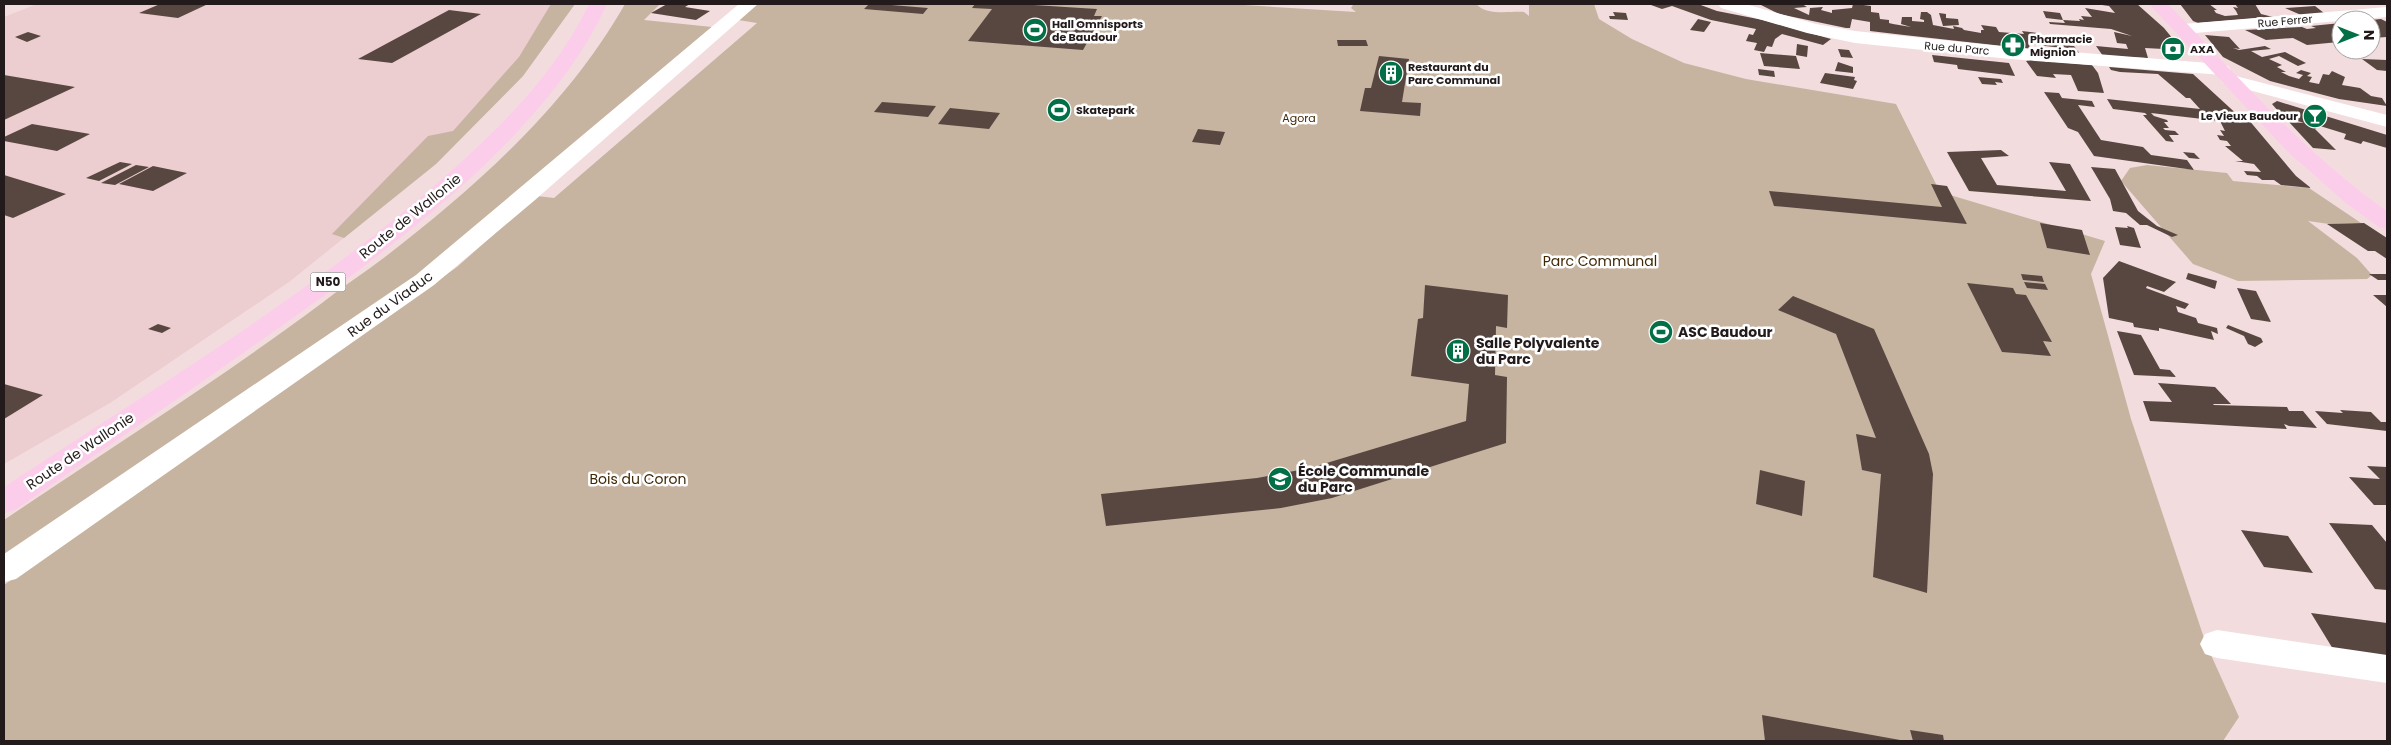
<svg xmlns="http://www.w3.org/2000/svg" width="2391" height="745" viewBox="0 0 2391 745" font-family="Poppins,sans-serif">
<rect width="100%" height="100%" fill="#f3dcde"/>
<!-- built -->
<path fill="#eccdd0" d="M 37,4 L 575,4 L 523,76 L 436,164 L 289,282 L 110,403 L 4,464 L 4,17 Z"/>
<!-- green -->
<path fill="#c6b4a0" d="M 551,4 L 575,4 L 523,76 L 436,164 L 344,238 L 332,234 L 428,136 L 453,131 L 519,57 Z
M 625,4 L 660,4 L 644,20 L 712,27 L 422,272 L 4,558 L 4,520 C 110,448 219,380 322,303 C 342,287 364,273 385,257 C 477,186 567,106 625,4 Z
M 757,4 L 1228,4 L 1356,12 L 1351,8 L 1353,5 L 1358,4 L 1476,4 C 1487,16 1509,11 1524,12 L 1529,16 L 1529,4 L 1594,4 L 1599,19 L 1632,39 L 1684,63 L 1746,79 L 1896,104 L 1940,192 L 2105,241 L 2091,274 L 2131,419 L 2206,644 L 2239,717 L 2223,741 L 4,741 L 4,585 L 457,267 L 537,196 L 554,198 L 757,23 L 738,20 Z
M 2147,165 L 2227,173 L 2233,181 L 2309,188 L 2361,223 L 2329,224 L 2308,221 L 2357,258 L 2372,275 L 2367,279 L 2238,281 L 2193,264 L 2121,181 L 2130,168 Z"/>
<!-- building -->
<path fill="#584741" d="M 160,4 L 208,4 L 178,18 L 139,13 Z
M 667,4 L 690,4 L 685,7 L 710,11 L 696,20 L 651,13 Z
M 869,4 L 879,4 L 928,8 L 923,14 L 864,9 Z
M 975,4 L 1018,4 L 1097,9 L 1094,16 L 1102,16 L 1083,50 L 968,41 L 992,9 L 972,8 Z
M 1655,4 L 1698,4 L 1717,11 L 1763,20 L 1831,39 L 1823,45 L 1782,34 L 1775,39 L 1772,47 L 1767,46 L 1764,52 L 1754,50 L 1757,43 L 1746,41 L 1749,34 L 1753,35 L 1756,29 L 1711,20 L 1672,6 L 1662,9 L 1651,5 Z
M 1759,4 L 1802,4 L 1807,7 L 1794,8 L 1809,15 L 1810,8 L 1823,7 L 1821,10 L 1832,13 L 1832,10 L 1852,8 L 1853,4 L 1856,4 L 1871,6 L 1871,12 L 1879,13 L 1880,19 L 1889,20 L 1889,23 L 1893,24 L 1911,27 L 1901,24 L 1902,17 L 1912,17 L 1912,21 L 1924,22 L 1924,20 L 1920,19 L 1921,12 L 1927,12 L 1931,15 L 1933,25 L 1954,29 L 1953,26 L 1962,28 L 1964,30 L 1981,33 L 1981,30 L 1984,30 L 1981,25 L 1996,27 L 1999,32 L 2024,34 L 2022,31 L 2037,33 L 2040,36 L 2057,38 L 2062,48 L 2029,44 L 2030,49 L 1904,35 L 1870,31 L 1870,22 L 1852,19 L 1850,28 L 1846,28 L 1779,14 Z
M 2095,4 L 2137,4 L 2164,28 L 2182,50 L 2145,48 L 2148,58 L 2103,56 L 2096,46 L 2128,49 L 2126,44 L 2117,43 L 2114,32 L 2132,36 L 2111,29 L 2050,24 L 2049,22 L 2065,23 L 2063,20 L 2046,18 L 2043,11 L 2060,13 L 2063,20 L 2080,21 L 2079,19 L 2084,20 L 2081,16 L 2092,17 L 2085,8 L 2115,13 L 2109,6 Z
M 2180,4 L 2209,4 L 2217,10 L 2214,10 L 2216,13 L 2225,16 L 2238,15 L 2236,11 L 2249,13 L 2236,11 L 2233,7 L 2238,8 L 2235,4 L 2255,4 L 2261,14 L 2273,17 L 2198,23 L 2193,21 Z
M 2315,6 L 2324,13 L 2301,15 L 2285,8 Z
M 449,10 L 481,14 L 392,63 L 358,59 Z
M 1613,12 L 1626,13 L 1628,20 L 1610,19 L 1609,16 L 1615,16 Z
M 1939,13 L 1946,14 L 1946,18 L 1958,19 L 1959,25 L 1943,26 Z
M 1698,19 L 1711,22 L 1704,32 L 1690,30 Z
M 2381,19 L 2387,22 L 2387,37 L 2371,38 L 2371,20 Z
M 2341,23 L 2341,38 L 2332,38 L 2339,42 L 2307,45 L 2293,38 L 2266,40 L 2245,30 L 2302,27 L 2307,29 L 2316,28 L 2311,26 Z
M 28,32 L 41,36 L 27,42 L 15,37 Z
M 2205,35 L 2229,37 L 2240,49 L 2233,48 L 2239,50 L 2265,46 L 2271,49 L 2251,51 L 2262,57 L 2285,52 L 2306,63 L 2298,66 L 2279,56 L 2269,59 L 2282,65 L 2277,67 L 2286,72 L 2281,72 L 2289,76 L 2299,79 L 2303,75 L 2296,73 L 2301,70 L 2311,73 L 2307,76 L 2312,77 L 2309,82 L 2319,84 L 2323,74 L 2329,75 L 2332,71 L 2345,77 L 2342,85 L 2360,88 L 2371,96 L 2382,98 L 2387,106 L 2339,99 L 2270,81 L 2223,57 Z
M 1337,40 L 1366,40 L 1368,46 L 1338,46 Z
M 1797,44 L 1808,46 L 1807,57 L 1796,55 Z
M 2063,45 L 2074,46 L 2080,54 L 2068,53 Z
M 1838,49 L 1849,50 L 1853,58 L 1841,57 Z
M 1760,53 L 1796,56 L 1800,69 L 1764,66 Z
M 1932,55 L 2009,63 L 2015,76 L 1958,69 L 1957,65 L 1934,62 Z
M 1379,56 L 1409,59 L 1402,102 L 1421,103 L 1420,116 L 1360,111 L 1365,88 L 1371,88 Z
M 2362,59 L 2387,60 L 2387,71 L 2377,70 Z
M 2031,60 L 2092,65 L 2098,73 L 2104,93 L 2078,91 L 2071,75 L 2053,74 L 2056,78 L 2037,76 L 2026,61 Z
M 1838,62 L 1853,67 L 1853,73 L 1835,71 Z
M 2109,67 L 2193,74 L 2241,118 L 2248,119 L 2296,176 L 2311,188 L 2281,185 L 2274,180 L 2262,180 L 2257,176 L 2247,175 L 2244,171 L 2261,172 L 2254,164 L 2235,161 L 2243,161 L 2225,146 L 2231,146 L 2227,141 L 2220,140 L 2217,135 L 2224,136 L 2220,130 L 2225,131 L 2220,121 L 2151,113 L 2154,116 L 2167,120 L 2168,122 L 2164,122 L 2169,128 L 2163,128 L 2165,130 L 2175,131 L 2179,135 L 2169,135 L 2174,142 L 2166,141 L 2143,115 L 2147,115 L 2145,113 L 2113,109 L 2107,99 L 2200,109 L 2190,98 L 2186,98 L 2158,74 L 2120,72 L 2111,70 Z
M 1758,69 L 1774,71 L 1775,77 L 1759,75 Z
M 1825,73 L 1855,77 L 1854,80 L 1857,81 L 1853,89 L 1820,83 Z
M 4,75 L 75,87 L 4,120 Z
M 1978,77 L 2001,79 L 2003,83 L 1995,82 L 1997,85 L 1982,84 Z
M 2044,92 L 2059,93 L 2062,98 L 2092,101 L 2095,107 L 2078,105 L 2101,140 L 2143,147 L 2151,155 L 2187,160 L 2194,170 L 2094,156 L 2078,132 L 2068,128 Z
M 2277,101 L 2387,135 L 2387,148 L 2363,141 L 2361,144 L 2344,139 L 2346,134 L 2320,126 L 2315,129 L 2336,150 L 2313,148 L 2289,122 L 2304,123 L 2288,118 L 2292,116 L 2278,111 L 2272,104 Z
M 882,102 L 936,106 L 928,117 L 874,112 Z
M 950,108 L 1000,113 L 989,129 L 938,124 Z
M 32,124 L 90,134 L 57,151 L 4,141 L 4,137 Z
M 1198,129 L 1225,132 L 1220,145 L 1192,142 Z
M 2001,150 L 2009,156 L 1981,158 L 1997,185 L 2066,191 L 2049,162 L 2070,164 L 2091,201 L 1969,191 L 1947,152 Z
M 2183,152 L 2194,153 L 2200,159 L 2189,158 Z
M 120,162 L 132,164 L 99,181 L 86,178 Z
M 136,165 L 149,167 L 115,185 L 101,183 Z
M 153,166 L 187,173 L 153,191 L 119,184 Z
M 2091,167 L 2115,169 L 2138,211 L 2157,226 L 2178,235 L 2172,237 L 2147,225 L 2140,225 L 2126,213 L 2113,211 L 2110,199 Z
M 4,175 L 66,194 L 13,218 L 4,215 Z
M 1931,184 L 1947,186 L 1967,224 L 1774,206 L 1769,191 L 1942,207 Z
M 2040,223 L 2082,230 L 2090,255 L 2047,248 Z
M 2364,223 L 2387,238 L 2387,259 L 2375,251 L 2368,251 L 2327,224 Z
M 2127,226 L 2134,228 L 2141,248 L 2120,245 L 2115,227 L 2128,228 Z
M 2119,261 L 2176,282 L 2164,292 L 2147,286 L 2146,288 L 2189,304 L 2185,309 L 2176,306 L 2178,312 L 2196,318 L 2198,323 L 2217,328 L 2218,334 L 2211,331 L 2214,340 L 2159,328 L 2159,331 L 2134,327 L 2133,323 L 2109,318 L 2103,278 Z
M 2188,273 L 2217,281 L 2215,289 L 2186,279 Z
M 2021,274 L 2042,276 L 2044,282 L 2023,280 Z
M 2369,274 L 2387,274 L 2387,280 L 2378,280 Z
M 2024,282 L 2045,284 L 2048,290 L 2027,288 Z
M 1967,283 L 2013,288 L 2016,294 L 2026,295 L 2052,342 L 2043,341 L 2051,356 L 2002,352 Z
M 1425,285 L 1508,295 L 1507,328 L 1496,326 L 1495,375 L 1507,377 L 1506,443 L 1332,498 L 1281,508 L 1106,526 L 1101,494 L 1257,478 L 1310,468 L 1466,421 L 1469,384 L 1411,376 L 1418,319 L 1423,318 Z
M 2237,288 L 2256,291 L 2271,322 L 2251,319 Z
M 2373,295 L 2387,295 L 2387,307 Z
M 1793,296 L 1874,329 L 1929,454 L 1933,474 L 1927,593 L 1873,577 L 1881,474 L 1862,470 L 1856,434 L 1876,438 L 1836,334 L 1778,310 Z
M 158,324 L 171,328 L 162,333 L 148,329 Z
M 2228,325 L 2261,338 L 2263,342 L 2255,347 L 2248,344 L 2244,336 L 2226,328 Z
M 2117,331 L 2141,335 L 2160,369 L 2170,370 L 2176,377 L 2134,375 Z
M 2158,383 L 2215,387 L 2231,404 L 2213,404 L 2214,405 L 2287,407 L 2289,411 L 2303,411 L 2317,428 L 2289,426 L 2284,424 L 2287,429 L 2150,421 L 2143,401 L 2172,402 Z
M 4,384 L 43,395 L 4,419 Z
M 2340,410 L 2371,412 L 2381,422 L 2387,422 L 2387,431 L 2327,424 L 2315,411 L 2343,413 Z
M 2367,466 L 2387,467 L 2387,505 L 2374,505 L 2349,477 L 2380,479 Z
M 1760,470 L 1805,481 L 1802,516 L 1756,504 Z
M 2329,523 L 2372,525 L 2387,543 L 2387,590 L 2375,589 Z
M 2241,530 L 2288,536 L 2313,573 L 2264,567 Z
M 2311,613 L 2387,623 L 2387,656 L 2333,649 Z
M 1762,715 L 1900,740 L 1900,741 L 1765,741 Z
M 1910,730 L 1943,735 L 1944,741 L 1913,741 Z"/>
<g fill="none" stroke-linecap="round" stroke-linejoin="round">
<!-- minor -->
<path fill="#fff" fill-rule="evenodd" d="M 739,4 L 758,4 L 535,200 L 434,285 L 16,579 L 4,582 L 4,554 L 416,275 Z
M 1718,4 L 1745,4 L 1816,24 L 1855,31 L 2010,47 L 2221,64 L 2228,66 L 2231,70 L 2228,74 L 2387,115 L 2387,127 L 2223,83 L 2220,79 L 2223,75 L 2010,59 L 1855,43 L 1807,33 L 1721,8 Z
M 2387,7 L 2387,17 L 2183,34 L 2177,33 L 2174,29 L 2177,25 L 2183,24 Z
M 2217,630 L 2387,655 L 2387,683 L 2217,658 L 2205,654 L 2200,644 L 2205,634 Z"/>
<!-- major -->
<path fill="#fbcdea" fill-rule="evenodd" d="M 589,4 L 607,4 C 546,138 384,254 266,337 C 183,396 99,452 15,510 L 4,513 L 4,487 C 155,387 314,293 450,172 C 505,123 557,71 589,4 Z
M 2149,4 L 2168,4 C 2238,76 2304,153 2387,211 L 2387,229 L 2379,227 L 2347,204 L 2287,151 Z"/>
</g>
<!-- icons -->
<defs>
<g id="stadium-disc" transform="scale(1.25)"><circle r="9.5" fill="#036f47" stroke="#fff"/><path d="M0-5a6.5 5 0 1 0 0 10a6.5 5 0 1 0 0-10ZM-3.5-1.8h7v3.6h-7Z" fill="#fff"/></g>
<g id="pharmacy-disc" transform="scale(1.25)"><circle r="9.5" fill="#036f47" stroke="#fff"/><path d="M-2-6h4v4h4v4h-4v4h-4v-4h-4v-4h4Z" fill="#fff"/></g>
<g id="bank-disc" transform="scale(1.25)"><circle r="9.5" fill="#036f47" stroke="#fff"/><path d="M-6-4H6V4H-6ZM0-2.3a2.3 2.3 0 1 0 0 4.6a2.3 2.3 0 1 0 0-4.6Z" fill="#fff"/></g>
<g id="building-disc" transform="scale(1.25)"><circle r="9.5" fill="#036f47" stroke="#fff"/><path d="M-4-6H4V6H1V3H-1V6H-4ZM-2.5-4.3h1.7v1.8h-1.7ZM.8-4.3h1.7v1.8H.8ZM-2.5-1h1.7V.8h-1.7ZM.8-1h1.7V.8H.8Z" fill="#fff"/></g>
<g id="bar-disc" transform="scale(1.25)"><circle r="9.5" fill="#036f47" stroke="#fff"/><path d="M-6-5H6L.8 .8V4.5H3.5V6h-7V4.5H-.8V.8Z" fill="#fff"/></g>
<g id="school-disc" transform="scale(1.25)"><circle r="9.5" fill="#036f47" stroke="#fff"/><path d="M0-5L7-2L0 1L-7-2ZM-4 1L0 2.5L4 1V4Q0 6-4 4Z" fill="#fff"/></g>
</defs>
<g fill-rule="evenodd">
<use href="#stadium-disc" x="1035" y="30"/>
<use href="#pharmacy-disc" x="2013" y="45"/>
<use href="#bank-disc" x="2173" y="49"/>
<use href="#building-disc" x="1391" y="73"/>
<use href="#stadium-disc" x="1059" y="110"/>
<use href="#bar-disc" x="2315" y="116"/>
<use href="#stadium-disc" x="1661" y="332"/>
<use href="#building-disc" x="1458" y="351"/>
<use href="#school-disc" x="1280" y="479"/>
</g>
<g text-anchor="middle" stroke-width="5" stroke-linejoin="round" paint-order="stroke">
<!-- far-street labels -->
<g font-size="11" fill="#221a1b" stroke="#fff">
<text transform="translate(2285 21) rotate(-5)" y="4">Rue Ferrer</text>
<text transform="translate(1957 48) rotate(5)" y="4">Rue du Parc</text>
</g>
<!-- far-poi labels -->
<g font-size="11" font-weight="bold" fill="#221a1b" stroke="#fff" text-anchor="start">
<text x="1052" y="28">Hall Omnisports<tspan x="1052" dy="13">de Baudour</tspan></text>
<text x="2030" y="43">Pharmacie<tspan x="2030" dy="13">Mignion</tspan></text>
<text x="2190" y="53">AXA</text>
<text x="1408" y="71">Restaurant du<tspan x="1408" dy="13">Parc Communal</tspan></text>
<text x="1076" y="114">Skatepark</text>
<text x="2298" y="120" text-anchor="end">Le Vieux Baudour</text>
</g>
<!-- far-park labels -->
<g font-size="11" fill="#402806" stroke="#fff">
<text x="1299" y="122">Agora</text>
</g>
<!-- shield labels -->
<rect fill="#fff" stroke="#645f5f" stroke-width="1" x="310.5" y="272.5" width="35" height="19" rx="4"/>
<g font-size="12" font-weight="bold" fill="#221a1b">
<text x="328" y="286">N50</text>
</g>
<!-- street labels -->
<g font-size="14" fill="#221a1b" stroke="#fff">
<text transform="translate(410 216) rotate(-39)" y="5">Route de Wallonie</text>
<text transform="translate(390 304) rotate(-36)" y="5">Rue du Viaduc</text>
<text transform="translate(80 451) rotate(-34)" y="5">Route de Wallonie</text>
</g>
<!-- park labels -->
<g font-size="14" fill="#402806" stroke="#fff">
<text x="1600" y="266">Parc Communal</text>
<text x="638" y="484">Bois du Coron</text>
</g>
<!-- poi labels -->
<g font-size="14" font-weight="bold" fill="#221a1b" stroke="#fff" text-anchor="start">
<text x="1678" y="337">ASC Baudour</text>
<text x="1476" y="348">Salle Polyvalente<tspan x="1476" dy="16">du Parc</tspan></text>
<text x="1298" y="476">École Communale<tspan x="1298" dy="16">du Parc</tspan></text>
</g>
</g>
<!-- border -->
<rect width="2391" height="745" fill="none" stroke="#221a1b" stroke-width="10"/>
<!-- north arrow -->
<g transform="translate(2356 35) rotate(90)"><circle r="24" fill="#ffffff" stroke="#a7a3a4"/>
<path d="M0-4L9 19L0 12L-9 19Z" fill="#036f47"/>
<text y="-8" font-size="14" font-weight="bold" text-anchor="middle" fill="#221a1b">N</text>
</g>
</svg>
